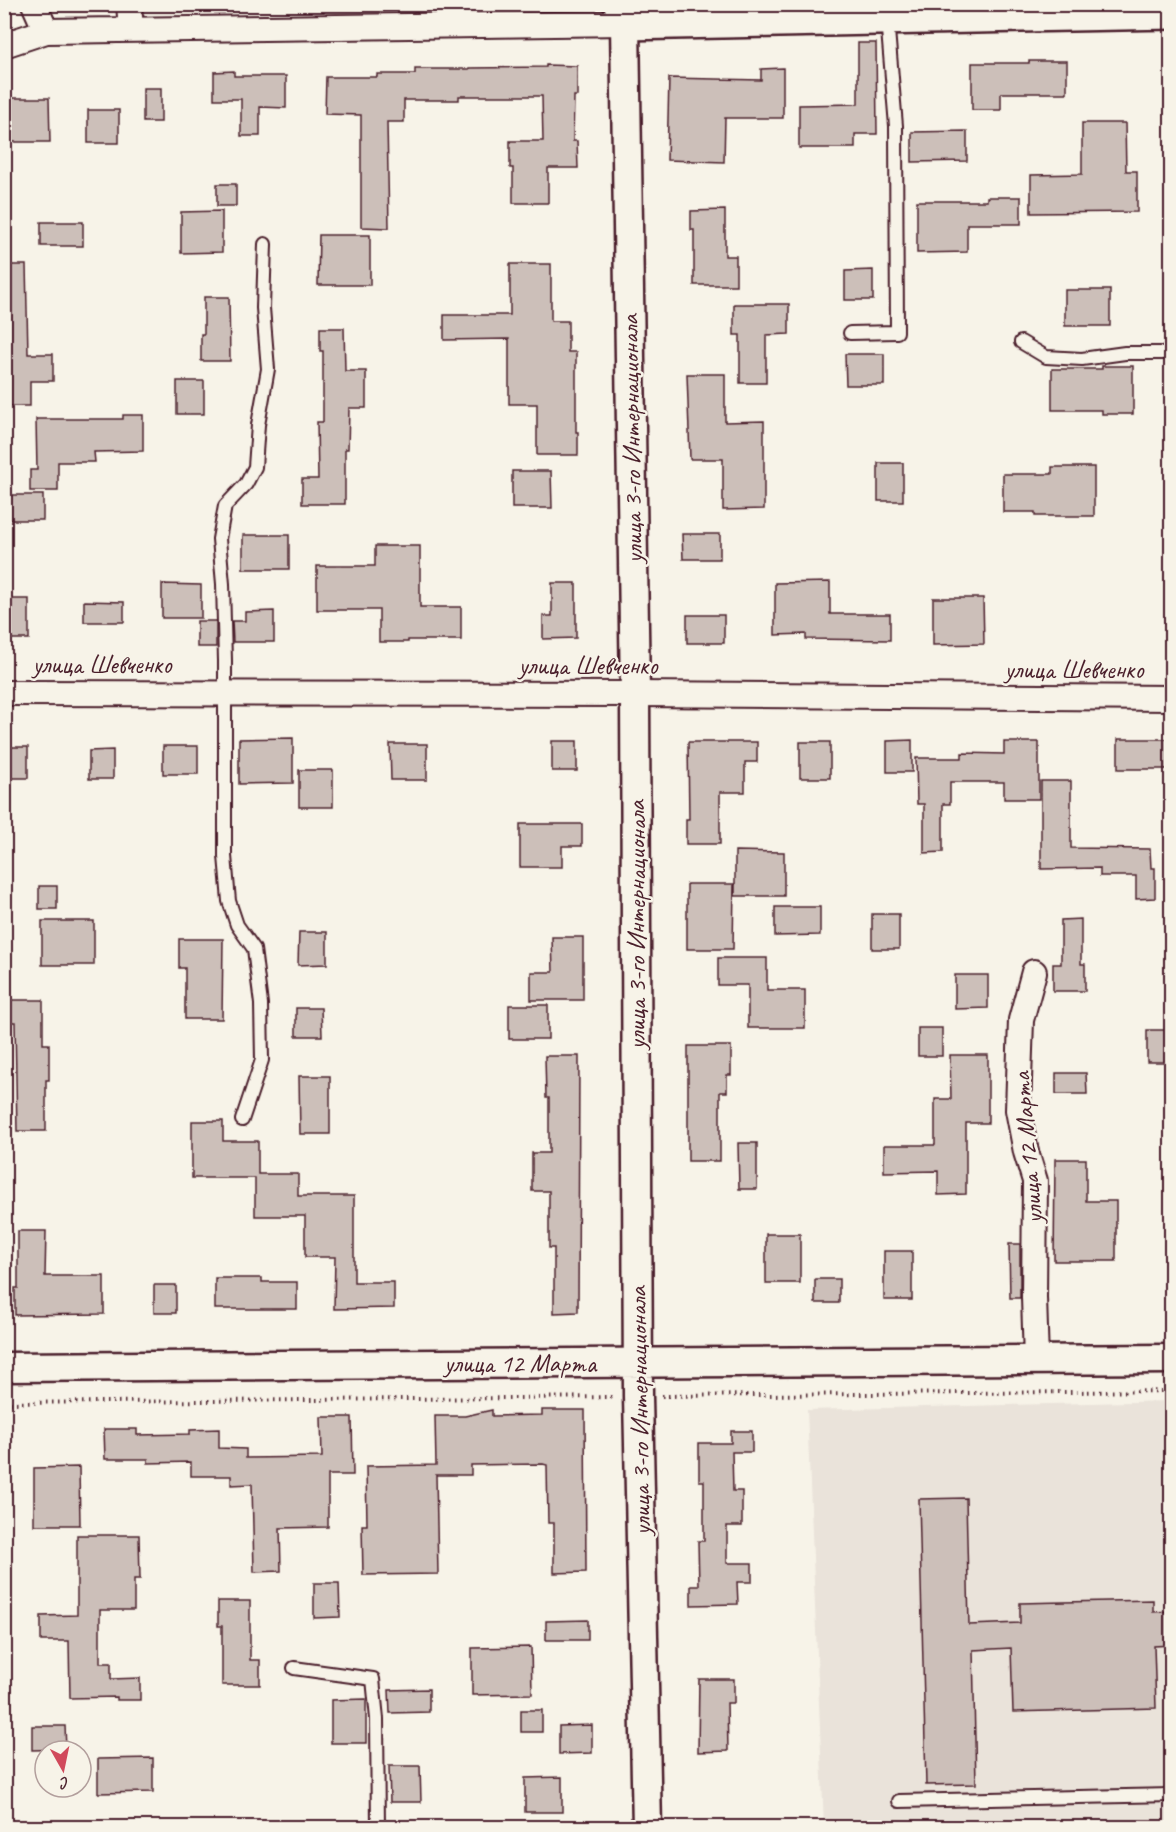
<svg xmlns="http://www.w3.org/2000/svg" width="1176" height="1832" viewBox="0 0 1176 1832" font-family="Caveat,sans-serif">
<rect width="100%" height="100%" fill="#f7f3e8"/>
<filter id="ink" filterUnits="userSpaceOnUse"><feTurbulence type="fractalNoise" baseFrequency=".0167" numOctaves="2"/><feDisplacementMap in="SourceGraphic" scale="12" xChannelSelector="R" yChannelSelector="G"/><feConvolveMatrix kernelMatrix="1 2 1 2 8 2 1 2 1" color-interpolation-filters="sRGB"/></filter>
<g filter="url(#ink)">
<!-- built -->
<path fill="#eae3da" d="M 1171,1401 L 1171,1827 L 824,1827 L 807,1410 Z"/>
<!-- building -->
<path fill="#ccbfb9" stroke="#4a1f2b" stroke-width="1.5" d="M 858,43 L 876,43 L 877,134 L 855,134 L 855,148 L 799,148 L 799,105 L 858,104 Z
M 1029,61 L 1067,61 L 1067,93 L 1001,93 L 1001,110 L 972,110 L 972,63 L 1029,63 Z
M 546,65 L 577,66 L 577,96 L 574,96 L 573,141 L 577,141 L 578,168 L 548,168 L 548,203 L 513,203 L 513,168 L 510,168 L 510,141 L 543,141 L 542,96 L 459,96 L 459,100 L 404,100 L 404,122 L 387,122 L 389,228 L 361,227 L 361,115 L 325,114 L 326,77 L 377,77 L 377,74 L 415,74 L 415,69 L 469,69 L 469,68 L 546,67 Z
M 783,68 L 783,118 L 725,118 L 724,162 L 667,160 L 669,78 L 761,80 L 761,69 Z
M 234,71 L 234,76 L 286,76 L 286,108 L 260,107 L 260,136 L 241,136 L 241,99 L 214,99 L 214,72 Z
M 143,88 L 161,88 L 161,122 L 143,122 Z
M 4,98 L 49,98 L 50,142 L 4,142 Z
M 88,110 L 119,110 L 119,143 L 88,143 Z
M 1082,123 L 1125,123 L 1126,171 L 1137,171 L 1137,212 L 1031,213 L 1031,175 L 1082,174 Z
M 967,131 L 967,161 L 912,162 L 912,132 Z
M 217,184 L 236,184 L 236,206 L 217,206 Z
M 987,197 L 1021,197 L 1021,224 L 967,224 L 967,252 L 917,253 L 917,201 L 987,201 Z
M 725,210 L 725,256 L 736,256 L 736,285 L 694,285 L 694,230 L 691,230 L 691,211 Z
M 222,211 L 222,252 L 181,253 L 181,212 Z
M 41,222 L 83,222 L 83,246 L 41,246 Z
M 319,235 L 370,235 L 370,285 L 318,285 Z
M 510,264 L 551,264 L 551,321 L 568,321 L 568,352 L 576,352 L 576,432 L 578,432 L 578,455 L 537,455 L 537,404 L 509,404 L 509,339 L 444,340 L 444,315 L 510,315 Z
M 4,265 L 26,265 L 28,354 L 53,354 L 53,381 L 30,381 L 30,406 L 4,406 Z
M 873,270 L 873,300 L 845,300 L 845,271 Z
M 1065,290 L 1110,290 L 1110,326 L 1065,326 Z
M 204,297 L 229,297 L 230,361 L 201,361 L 201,334 L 204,334 Z
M 734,304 L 789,304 L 789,334 L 766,335 L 766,383 L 740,383 L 740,335 L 734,335 Z
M 320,328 L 344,328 L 345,371 L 366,371 L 366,408 L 349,408 L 348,449 L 345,449 L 345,504 L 302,504 L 302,479 L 318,479 L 317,422 L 323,422 L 323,351 L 320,351 Z
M 845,354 L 884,354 L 884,385 L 846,385 Z
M 1102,366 L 1133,366 L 1133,414 L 1102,414 L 1102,410 L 1052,410 L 1052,369 L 1102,369 Z
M 687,374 L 725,374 L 725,422 L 764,421 L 764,509 L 723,510 L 723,459 L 690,459 Z
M 177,381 L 204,381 L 204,414 L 177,414 Z
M 123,415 L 143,415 L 143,451 L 94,452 L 95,462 L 58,462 L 58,491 L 30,491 L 30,470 L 37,470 L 36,419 L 123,419 Z
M 878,463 L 903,463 L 903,501 L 878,501 Z
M 1052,467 L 1094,467 L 1094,516 L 1035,516 L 1035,512 L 1003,512 L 1003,474 L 1052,474 Z
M 512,471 L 551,471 L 552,508 L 512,508 Z
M 4,495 L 43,495 L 43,520 L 4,520 Z
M 682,534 L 720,534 L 720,559 L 683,559 Z
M 243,535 L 289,535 L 289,569 L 243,569 Z
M 375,546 L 420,546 L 420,607 L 461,607 L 461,640 L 408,640 L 408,642 L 379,642 L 379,610 L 317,610 L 317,566 L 375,566 Z
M 830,582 L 830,614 L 890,614 L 890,640 L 806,639 L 806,634 L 775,635 L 775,583 Z
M 552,583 L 576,583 L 576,638 L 543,639 L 543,616 L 552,616 Z
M 162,584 L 201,585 L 201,618 L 162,618 Z
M 933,598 L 983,598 L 984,644 L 933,645 Z
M 4,599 L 29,599 L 29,639 L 4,639 Z
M 84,601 L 124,602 L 124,622 L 84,622 Z
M 274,611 L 274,642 L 233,642 L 232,621 L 245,621 L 245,612 Z
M 687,615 L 724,615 L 724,643 L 687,643 Z
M 197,621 L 216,621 L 216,647 L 197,647 Z
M 293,738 L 293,783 L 239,784 L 239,739 Z
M 1118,739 L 1172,739 L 1172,769 L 1118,769 Z
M 912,740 L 912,772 L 887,772 L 887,741 Z
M 552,741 L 577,741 L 577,771 L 552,771 Z
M 688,742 L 757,742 L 757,762 L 745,762 L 745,792 L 720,792 L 720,844 L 686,844 L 686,819 L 689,819 Z
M 800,742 L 830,742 L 830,778 L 800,778 Z
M 1004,742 L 1039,742 L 1039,799 L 1004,799 L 1004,782 L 950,782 L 950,804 L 943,804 L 943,852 L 924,853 L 924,804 L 917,804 L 916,758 L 962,758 L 962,753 L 1004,754 Z
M 390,744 L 427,744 L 427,780 L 391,780 Z
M 163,746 L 198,746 L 198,774 L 163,774 Z
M 8,747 L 28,747 L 28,778 L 8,778 Z
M 113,750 L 113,779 L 89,779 L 89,751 Z
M 299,770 L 333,770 L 333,807 L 299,807 Z
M 1041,781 L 1071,781 L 1071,848 L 1150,849 L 1151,868 L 1155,868 L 1155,898 L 1136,899 L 1136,876 L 1100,876 L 1100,868 L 1041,869 Z
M 520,824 L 582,824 L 582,846 L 562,846 L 562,867 L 520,867 Z
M 735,851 L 784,852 L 784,896 L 735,896 Z
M 687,884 L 734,884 L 733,949 L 687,949 Z
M 39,886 L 57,886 L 57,909 L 39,909 Z
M 775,907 L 820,907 L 820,935 L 775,936 Z
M 872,914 L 899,914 L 899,949 L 872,949 Z
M 1081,919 L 1081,964 L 1085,964 L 1085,991 L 1053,991 L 1053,964 L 1061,964 L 1061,920 Z
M 42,921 L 94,921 L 94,965 L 42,965 Z
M 299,932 L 327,932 L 327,964 L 298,965 Z
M 552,937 L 583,937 L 583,1000 L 531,1000 L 531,972 L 553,972 Z
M 179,939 L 223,939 L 222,1019 L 185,1019 L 185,968 L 179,968 Z
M 718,958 L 767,958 L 767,990 L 805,990 L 805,1028 L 748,1028 L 748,985 L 718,985 Z
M 955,975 L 988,975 L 988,1008 L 955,1009 Z
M 10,1000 L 43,1000 L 43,1044 L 49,1044 L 49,1080 L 46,1080 L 46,1131 L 17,1131 L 15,1022 L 10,1022 Z
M 509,1005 L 548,1005 L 548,1039 L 509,1039 Z
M 296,1008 L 321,1008 L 322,1036 L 296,1036 Z
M 918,1028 L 942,1028 L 942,1056 L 918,1056 Z
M 1147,1030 L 1172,1030 L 1172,1062 L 1147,1062 Z
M 688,1046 L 731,1046 L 731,1075 L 727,1075 L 727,1092 L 720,1092 L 720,1161 L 688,1161 Z
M 950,1055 L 988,1055 L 988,1123 L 966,1123 L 966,1194 L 938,1195 L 938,1171 L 884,1172 L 884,1145 L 935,1145 L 935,1099 L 951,1099 Z
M 545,1056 L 579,1056 L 578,1312 L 554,1313 L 554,1248 L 549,1248 L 549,1191 L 532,1191 L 532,1153 L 549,1153 L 549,1098 L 546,1098 Z
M 1056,1073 L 1086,1073 L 1087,1094 L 1056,1094 Z
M 299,1076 L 330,1076 L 330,1134 L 300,1134 Z
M 192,1121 L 223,1121 L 223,1141 L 258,1141 L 258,1174 L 298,1174 L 298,1196 L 354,1196 L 354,1282 L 394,1282 L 394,1308 L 334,1309 L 335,1257 L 305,1257 L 305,1216 L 255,1216 L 255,1178 L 192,1178 Z
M 738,1143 L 757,1143 L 757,1189 L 739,1189 Z
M 1055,1159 L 1086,1159 L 1086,1201 L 1116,1201 L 1116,1261 L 1054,1261 Z
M 18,1231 L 46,1231 L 45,1276 L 104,1276 L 104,1314 L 15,1315 L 15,1288 L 18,1288 Z
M 766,1234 L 800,1234 L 800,1283 L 766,1283 Z
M 1009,1244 L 1020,1244 L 1020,1298 L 1010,1298 Z
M 884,1251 L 912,1251 L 912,1300 L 884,1300 Z
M 215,1278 L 262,1278 L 262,1282 L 297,1282 L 297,1309 L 215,1309 Z
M 815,1279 L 839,1279 L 839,1303 L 815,1303 Z
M 154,1285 L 176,1285 L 176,1313 L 154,1313 Z
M 492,1410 L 492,1416 L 542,1415 L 542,1410 L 585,1410 L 586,1572 L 554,1573 L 554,1523 L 548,1523 L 547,1465 L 543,1464 L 471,1465 L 471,1475 L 436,1475 L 438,1574 L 363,1575 L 362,1525 L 367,1525 L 366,1466 L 436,1465 L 435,1416 L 465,1416 Z
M 321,1417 L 352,1417 L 353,1475 L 328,1475 L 328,1527 L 280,1528 L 281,1571 L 254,1572 L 252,1484 L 231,1485 L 231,1476 L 191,1476 L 191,1462 L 148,1463 L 148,1459 L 105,1459 L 104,1429 L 137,1429 L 137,1435 L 190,1434 L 190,1430 L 219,1429 L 219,1448 L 246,1449 L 246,1458 L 322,1457 Z
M 731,1431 L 752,1431 L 752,1452 L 732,1452 L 733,1491 L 742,1491 L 742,1526 L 727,1526 L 727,1563 L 752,1563 L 752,1582 L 737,1582 L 738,1604 L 691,1605 L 691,1586 L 699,1586 L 698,1541 L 704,1541 L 704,1481 L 699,1481 L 699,1443 L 731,1443 Z
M 79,1467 L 80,1525 L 34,1525 L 34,1468 Z
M 966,1498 L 969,1625 L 1020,1623 L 1020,1603 L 1153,1600 L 1153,1612 L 1172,1611 L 1172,1645 L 1154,1646 L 1156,1708 L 1013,1712 L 1011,1648 L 973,1650 L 976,1784 L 926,1785 L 919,1499 Z
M 77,1535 L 139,1535 L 140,1579 L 134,1579 L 134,1610 L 100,1610 L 100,1663 L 111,1663 L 111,1679 L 140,1678 L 140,1700 L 117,1700 L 117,1697 L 70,1698 L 69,1641 L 41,1641 L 41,1616 L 77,1615 Z
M 314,1583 L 339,1583 L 340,1617 L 314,1618 Z
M 218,1601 L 250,1601 L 250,1660 L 260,1660 L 260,1685 L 222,1685 L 222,1626 L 218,1626 Z
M 588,1620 L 588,1640 L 546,1640 L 546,1621 Z
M 531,1647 L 532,1694 L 472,1695 L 472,1648 Z
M 699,1679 L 734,1679 L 734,1703 L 727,1703 L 728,1751 L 698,1752 Z
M 429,1689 L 429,1712 L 390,1713 L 389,1690 Z
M 366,1699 L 366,1743 L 331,1743 L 331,1700 Z
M 521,1710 L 542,1710 L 542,1732 L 521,1732 Z
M 592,1725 L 592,1753 L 559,1754 L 559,1726 Z
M 32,1726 L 65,1726 L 66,1749 L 32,1750 Z
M 153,1758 L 153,1792 L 98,1793 L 98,1759 Z
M 389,1766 L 420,1766 L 421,1802 L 390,1802 Z
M 562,1777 L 562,1812 L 525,1812 L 525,1778 Z"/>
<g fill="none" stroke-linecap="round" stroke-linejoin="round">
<!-- service casing -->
<g stroke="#4a1f2b" stroke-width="16">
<path id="service" d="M 850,333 L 897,332 L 896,126 L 887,18
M 1021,342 L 1046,357 L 1082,359 L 1125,353 L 1172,353
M 242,1120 L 262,1060 L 261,1004 L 254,949 L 237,925 L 229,901 L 225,856 L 225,661 L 223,584 L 219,539 L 225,506 L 246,484 L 255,467 L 258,425 L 268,369 L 263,308 L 265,244
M 294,1668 L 373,1679 L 377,1719 L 378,1828
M 899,1801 L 1172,1795"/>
</g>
<!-- minor casing -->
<g stroke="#4a1f2b" stroke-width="28">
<path id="minor" d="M 34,4 L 46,31
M 129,4 L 131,30
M 4,45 L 46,31 L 625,23
M 4,693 L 635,694 L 1172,698
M 1034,972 L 1021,1020 L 1018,1110 L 1026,1152 L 1035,1181 L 1034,1297 L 1036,1361"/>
</g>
<!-- tertiary casing -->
<g stroke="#4a1f2b" stroke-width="33">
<path id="tertiary" d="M 625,23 L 635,694 L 638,1396 L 647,1828
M 4,1367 L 1172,1359"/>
</g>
<!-- secondary casing -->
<g stroke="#4a1f2b" stroke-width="38">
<path id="secondary" d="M 621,4 L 625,23 L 1172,12"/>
</g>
<!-- path -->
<path stroke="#4a1f2b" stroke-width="4" stroke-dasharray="1.5 4.5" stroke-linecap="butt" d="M 662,1396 L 1172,1391
M 4,1403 L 613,1397"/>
<!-- service -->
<use href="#service" stroke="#f7f3e8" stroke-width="12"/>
<!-- minor -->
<use href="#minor" stroke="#f7f3e8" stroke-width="24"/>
<!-- tertiary -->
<use href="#tertiary" stroke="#f7f3e8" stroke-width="28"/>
<!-- secondary -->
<use href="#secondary" stroke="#f7f3e8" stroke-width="33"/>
</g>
</g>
<g text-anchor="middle" stroke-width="5" stroke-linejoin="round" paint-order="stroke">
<!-- street labels -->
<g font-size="26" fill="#4a1f2b" stroke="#f7f3e8">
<text transform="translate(631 439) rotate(-91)" y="9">улица 3-го Интернационала</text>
<text x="102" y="673">улица Шевченко</text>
<text x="588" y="674">улица Шевченко</text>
<text x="1074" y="678">улица Шевченко</text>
<text transform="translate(636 925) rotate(-90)" y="9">улица 3-го Интернационала</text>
<text transform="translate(1027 1148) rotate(-95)" y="9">улица 12 Марта</text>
<text x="520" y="1372">улица 12 Марта</text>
<text transform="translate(639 1411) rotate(-91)" y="9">улица 3-го Интернационала</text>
</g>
</g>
<!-- margin -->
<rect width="1176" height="1832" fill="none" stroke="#f7f3e8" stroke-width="24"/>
<rect x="12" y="12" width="1152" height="1808" fill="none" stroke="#4a1f2b" stroke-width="2" filter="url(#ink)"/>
<!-- north arrow -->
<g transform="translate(63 1769) rotate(171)"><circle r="28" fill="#f7f3e8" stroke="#b29e9c" stroke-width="1.5"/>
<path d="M0-4.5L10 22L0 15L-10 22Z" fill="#d1495b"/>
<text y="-9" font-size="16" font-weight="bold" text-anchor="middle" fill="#4a1f2b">С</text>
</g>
</svg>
